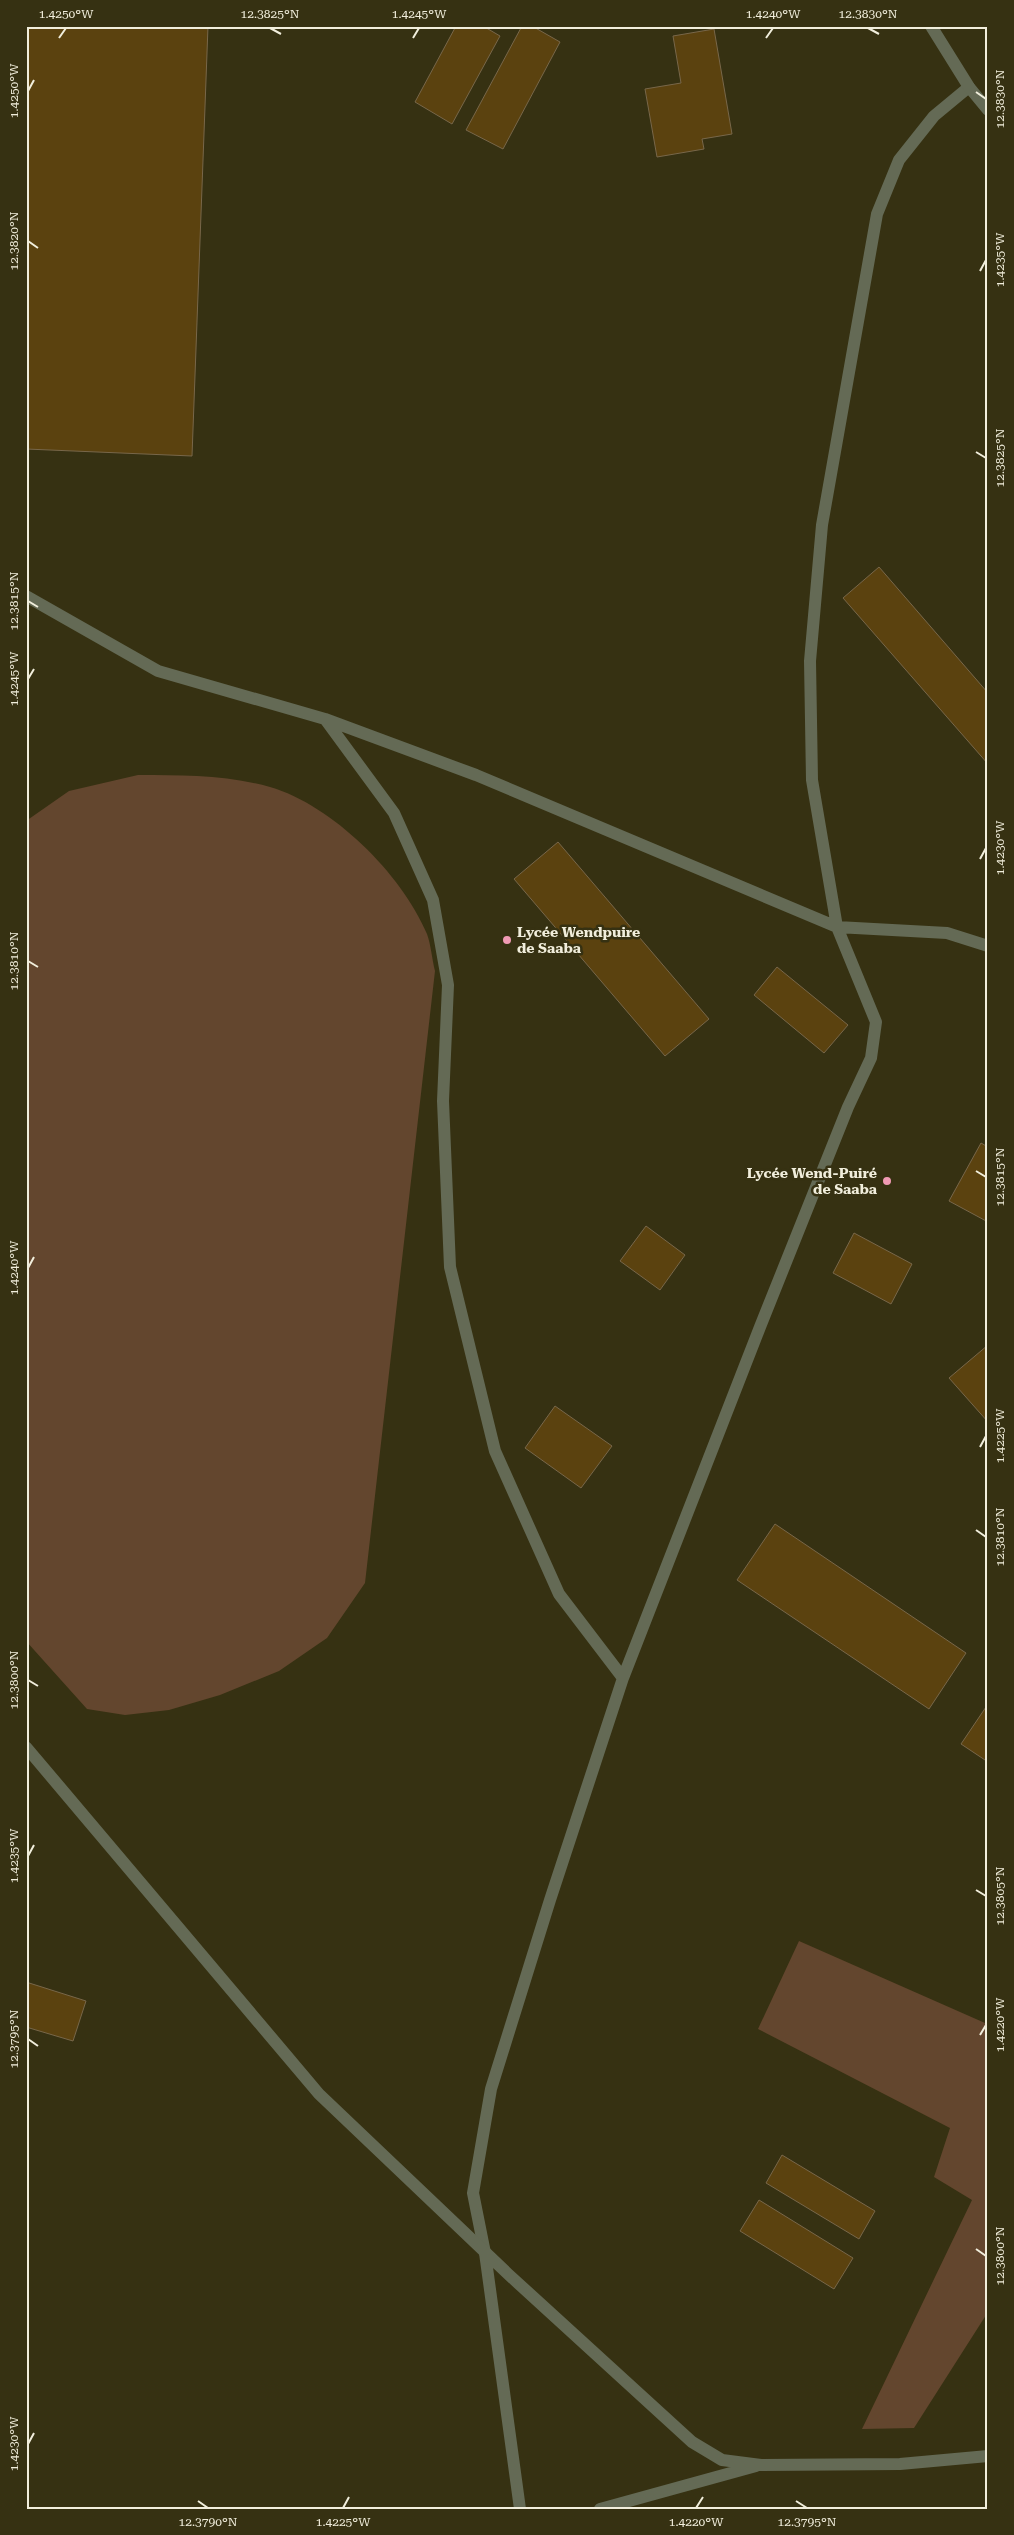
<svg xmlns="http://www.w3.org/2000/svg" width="1014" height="2535" viewBox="0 0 1014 2535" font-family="'Roboto Serif',serif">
<rect width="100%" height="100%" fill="#363112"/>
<!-- green -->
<path fill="#63462e" d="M 138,775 C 182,775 228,775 270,787 C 332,805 402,874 427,934 C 431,945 432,959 435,971 L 365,1583 L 327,1638 L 279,1671 L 220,1695 L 169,1710 L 125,1715 L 87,1709 L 26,1641 L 26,821 L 69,791 Z
M 799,1941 L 985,2023 L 988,2018 L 988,2312 L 914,2428 L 862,2429 L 972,2200 L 934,2177 L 950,2128 L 758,2029 Z"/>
<!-- building -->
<path fill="#5b420f" stroke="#78674a" d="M 26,26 L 208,26 L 192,456 L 26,449 Z
M 456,26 L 483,26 L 500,36 L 452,124 L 415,102 Z
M 522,26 L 532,26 L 560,42 L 503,149 L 466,130 Z
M 714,29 L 732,134 L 702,139 L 704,149 L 657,157 L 645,89 L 681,83 L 673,36 Z
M 879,567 L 988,693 L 988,764 L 843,598 Z
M 558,842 L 709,1019 L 665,1056 L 514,879 Z
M 777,967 L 848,1025 L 824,1053 L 754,995 Z
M 981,1143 L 988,1147 L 988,1222 L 949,1201 Z
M 646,1226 L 685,1255 L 660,1290 L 620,1261 Z
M 854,1233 L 912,1264 L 891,1304 L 833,1273 Z
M 988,1345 L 988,1422 L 949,1378 Z
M 555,1406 L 612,1446 L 581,1488 L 525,1448 Z
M 775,1524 L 966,1653 L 929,1709 L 737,1580 Z
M 986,1707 L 988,1709 L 988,1762 L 961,1744 Z
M 26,1982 L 86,2001 L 73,2041 L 26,2027 Z
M 782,2155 L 875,2211 L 859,2239 L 766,2183 Z
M 759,2200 L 853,2258 L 834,2289 L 740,2231 Z"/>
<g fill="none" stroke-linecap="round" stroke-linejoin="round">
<!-- lane -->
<path stroke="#646a55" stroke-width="12" d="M 26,596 L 158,671 L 325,719 L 476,775 L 837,927 L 947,933 L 988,946
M 325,719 L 394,813 L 433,900 L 448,985 L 443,1101 L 450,1267 L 495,1451 L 559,1594 L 623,1678
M 485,2253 L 473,2193 L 491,2089 L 550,1900 L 623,1678 L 760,1327 L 848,1107 L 871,1058 L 876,1022 L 837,927 L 812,780 L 810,661 L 822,525 L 877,214 L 899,160 L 934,116 L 969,87"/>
<!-- street -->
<path stroke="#646a55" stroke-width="12" d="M 931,26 L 969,87 L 988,110
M 26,1747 L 319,2094 L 508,2274 L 692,2442 L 722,2460 L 761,2465 L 900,2464 L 988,2456
M 485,2253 L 520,2509
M 600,2509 L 756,2466"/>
</g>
<!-- ticks -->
<path fill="none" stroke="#f1eedc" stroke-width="2" d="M 270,28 L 281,34M 868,28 L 879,34M 59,38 L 66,28M 413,38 L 419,28M 766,38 L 773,28M 28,91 L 34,80M 976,92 L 986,99M 28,241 L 38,248M 980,271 L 986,260M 976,452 L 986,458M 28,601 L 38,607M 28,679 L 34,669M 980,859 L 986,848M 28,961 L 38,967M 976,1171 L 986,1177M 28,1268 L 34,1257M 980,1447 L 986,1436M 976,1530 L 986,1537M 28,1680 L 38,1686M 28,1856 L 34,1845M 976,1890 L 986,1896M 980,2035 L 986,2025M 28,2039 L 38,2046M 976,2249 L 986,2256M 28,2444 L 34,2433M 198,2501 L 208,2508M 796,2501 L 807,2508M 343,2508 L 349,2497M 696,2508 L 703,2497"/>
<!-- markers -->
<g fill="#f09ab4" stroke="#363112" stroke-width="2">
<circle cx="507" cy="940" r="5"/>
<circle cx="887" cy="1181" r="5"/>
</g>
<g text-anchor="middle" stroke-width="5" stroke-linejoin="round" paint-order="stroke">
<!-- poi labels -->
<g font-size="14" font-weight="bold" fill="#f1eedc" stroke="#363112" text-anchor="start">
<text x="517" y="937">Lycée Wendpuire<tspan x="517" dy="16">de Saaba</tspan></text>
<text x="877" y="1178" text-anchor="end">Lycée Wend-Puiré<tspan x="877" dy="16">de Saaba</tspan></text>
</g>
</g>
<!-- border -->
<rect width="1014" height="2535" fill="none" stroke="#363112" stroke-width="55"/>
<rect x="28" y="28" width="958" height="2480" fill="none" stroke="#f1eedc" stroke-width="2"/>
<g font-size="12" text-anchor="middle" fill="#f1eedc">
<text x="66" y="18">1.4250°W</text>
<text x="270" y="18">12.3825°N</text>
<text x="419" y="18">1.4245°W</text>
<text x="773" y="18">1.4240°W</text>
<text x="868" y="18">12.3830°N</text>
<text transform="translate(14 91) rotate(-90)" y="4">1.4250°W</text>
<text transform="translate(1000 99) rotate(-90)" y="4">12.3830°N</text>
<text transform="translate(14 241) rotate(-90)" y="4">12.3820°N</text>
<text transform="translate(1000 260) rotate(-90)" y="4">1.4235°W</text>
<text transform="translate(1000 458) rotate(-90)" y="4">12.3825°N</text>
<text transform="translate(14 601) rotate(-90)" y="4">12.3815°N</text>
<text transform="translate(14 679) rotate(-90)" y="4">1.4245°W</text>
<text transform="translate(1000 848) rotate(-90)" y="4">1.4230°W</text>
<text transform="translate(14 961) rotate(-90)" y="4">12.3810°N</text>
<text transform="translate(1000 1177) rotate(-90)" y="4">12.3815°N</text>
<text transform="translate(14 1268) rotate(-90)" y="4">1.4240°W</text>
<text transform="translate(1000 1436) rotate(-90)" y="4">1.4225°W</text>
<text transform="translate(1000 1537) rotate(-90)" y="4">12.3810°N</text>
<text transform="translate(14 1680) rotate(-90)" y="4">12.3800°N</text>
<text transform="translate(14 1856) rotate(-90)" y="4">1.4235°W</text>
<text transform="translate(1000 1896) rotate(-90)" y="4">12.3805°N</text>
<text transform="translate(1000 2025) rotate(-90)" y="4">1.4220°W</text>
<text transform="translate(14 2039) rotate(-90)" y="4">12.3795°N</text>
<text transform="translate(1000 2256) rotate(-90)" y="4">12.3800°N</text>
<text transform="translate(14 2444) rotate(-90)" y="4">1.4230°W</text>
<text x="208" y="2526">12.3790°N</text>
<text x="343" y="2526">1.4225°W</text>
<text x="696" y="2526">1.4220°W</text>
<text x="807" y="2526">12.3795°N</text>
</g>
</svg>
